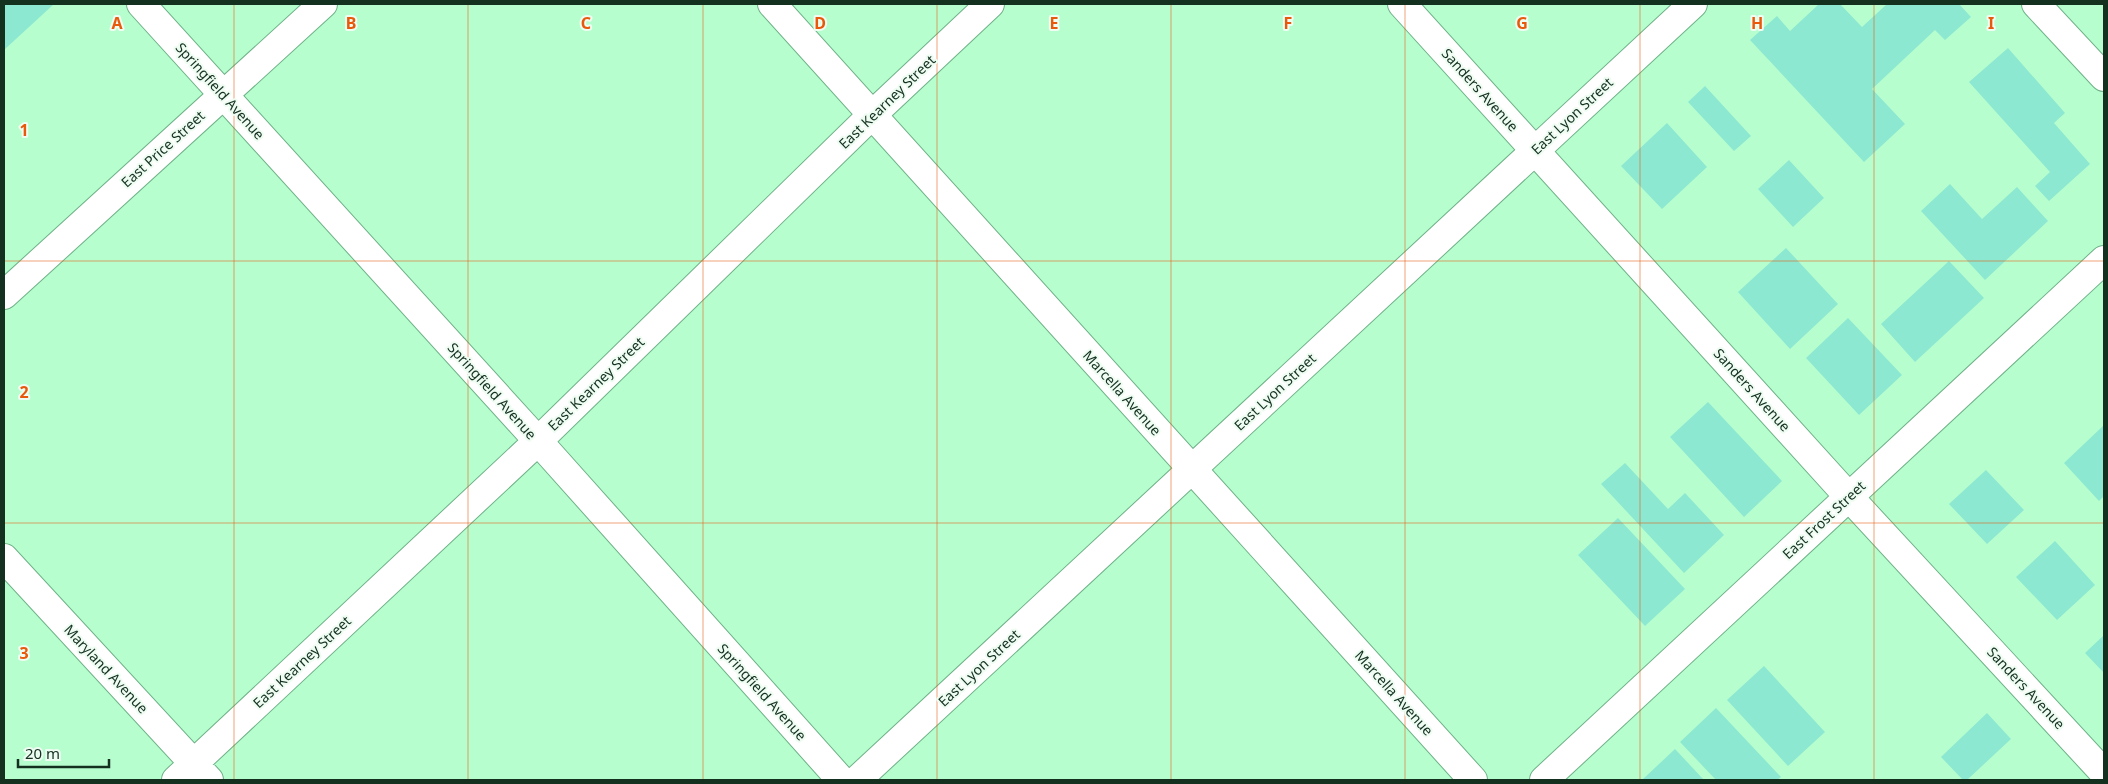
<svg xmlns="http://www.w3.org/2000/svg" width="2108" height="784" viewBox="0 0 2108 784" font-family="'Noto Sans',sans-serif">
<rect width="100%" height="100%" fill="#b7fecf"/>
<!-- building -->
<path fill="#8ce8d0" d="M 4,4 L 54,4 L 4,50 Z
M 1819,4 L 1840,4 L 1862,27 L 1887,4 L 1959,4 L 1971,17 L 1945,40 L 1935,30 L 1872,89 L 1905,124 L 1864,162 L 1750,40 L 1777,16 L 1790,31 Z
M 2008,48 L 2065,113 L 2054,123 L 2090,164 L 2049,201 L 2035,186 L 2050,172 L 1969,82 Z
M 1705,86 L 1751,136 L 1734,151 L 1688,102 Z
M 1667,123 L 1707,167 L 1662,209 L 1621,166 Z
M 1789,160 L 1824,198 L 1793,227 L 1758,189 Z
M 1950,184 L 1982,219 L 2017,187 L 2048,221 L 1985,280 L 1921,211 Z
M 1786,248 L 1838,304 L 1790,349 L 1738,292 Z
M 1949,261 L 1984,298 L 1915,362 L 1881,324 Z
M 1848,318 L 1902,375 L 1859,415 L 1806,358 Z
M 1708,402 L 1782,481 L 1744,517 L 1670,437 Z
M 2104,425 L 2104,496 L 2099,501 L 2064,463 Z
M 1625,463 L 1668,509 L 1685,493 L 1724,535 L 1684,573 L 1601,484 Z
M 1986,470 L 2024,510 L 1987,544 L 1949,504 Z
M 1618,518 L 1685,589 L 1645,626 L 1578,555 Z
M 2055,541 L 2095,585 L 2057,620 L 2016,577 Z
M 2104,635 L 2104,673 L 2085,653 Z
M 1764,666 L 1825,732 L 1788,766 L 1727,700 Z
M 1716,708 L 1781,777 L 1777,780 L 1716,780 L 1680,742 Z
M 1987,713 L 2011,739 L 1967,780 L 1963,780 L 1941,757 Z
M 1675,749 L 1704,780 L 1642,780 Z"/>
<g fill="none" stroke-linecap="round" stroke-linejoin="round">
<!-- minor casing -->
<g stroke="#6eb287" stroke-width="30">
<path id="minor" d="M 772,4 L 1473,780
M 1402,4 L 1849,497 L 2104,773
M 2036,4 L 2104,77
M 4,295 L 323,4
M 4,558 L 209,780
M 176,780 L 538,441 L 873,114 L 990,4
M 1544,780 L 2104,260"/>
</g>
<!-- major casing -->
<g stroke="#6eb287" stroke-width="30">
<path id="major" d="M 141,4 L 538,441 L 841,780
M 857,780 L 1693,4"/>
</g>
<!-- minor -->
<use href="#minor" stroke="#fff" stroke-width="28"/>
<!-- major -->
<use href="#major" stroke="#fff" stroke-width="28"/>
</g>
<!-- grid -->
<path fill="none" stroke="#e8590c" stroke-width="1" stroke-opacity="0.55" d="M 234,4 L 234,780M 468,4 L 468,780M 703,4 L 703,780M 937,4 L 937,780M 1171,4 L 1171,780M 1405,4 L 1405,780M 1640,4 L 1640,780M 1874,4 L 1874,780M 4,261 L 2104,261M 4,523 L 2104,523"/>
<g text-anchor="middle" stroke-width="4" stroke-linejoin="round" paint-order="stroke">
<!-- street labels -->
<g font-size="14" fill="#143120" stroke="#eefcf2">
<text transform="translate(1480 90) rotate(48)" y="5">Sanders Avenue</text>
<text transform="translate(220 91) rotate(48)" y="5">Springfield Avenue</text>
<text transform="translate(887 102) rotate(-44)" y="5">East Kearney Street</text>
<text transform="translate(1572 116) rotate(-43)" y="5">East Lyon Street</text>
<text transform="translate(163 149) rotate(-42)" y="5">East Price Street</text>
<text transform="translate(596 384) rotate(-44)" y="5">East Kearney Street</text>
<text transform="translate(1752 390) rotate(48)" y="5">Sanders Avenue</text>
<text transform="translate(492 391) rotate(48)" y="5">Springfield Avenue</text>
<text transform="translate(1275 392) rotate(-43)" y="5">East Lyon Street</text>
<text transform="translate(1122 393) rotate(48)" y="5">Marcella Avenue</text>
<text transform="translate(1824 520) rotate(-43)" y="5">East Frost Street</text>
<text transform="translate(302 662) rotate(-43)" y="5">East Kearney Street</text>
<text transform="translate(979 668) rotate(-43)" y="5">East Lyon Street</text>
<text transform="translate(106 669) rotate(47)" y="5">Maryland Avenue</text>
<text transform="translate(2026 688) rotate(47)" y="5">Sanders Avenue</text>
<text transform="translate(762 692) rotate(48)" y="5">Springfield Avenue</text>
<text transform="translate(1394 693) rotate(48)" y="5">Marcella Avenue</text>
</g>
</g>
<g font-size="16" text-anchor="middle" font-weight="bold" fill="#e8590c" stroke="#eefcf2" stroke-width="4" stroke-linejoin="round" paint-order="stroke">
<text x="117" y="29">A</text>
<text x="351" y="29">B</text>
<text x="586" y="29">C</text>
<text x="820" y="29">D</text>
<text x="1054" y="29">E</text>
<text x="1288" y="29">F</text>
<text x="1522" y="29">G</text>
<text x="1757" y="29">H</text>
<text x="1991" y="29">I</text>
<text x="24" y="136">1</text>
<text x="24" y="398">2</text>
<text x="24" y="659">3</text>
</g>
<!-- border -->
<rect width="2108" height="784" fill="none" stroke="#143120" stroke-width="10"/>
<!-- scale -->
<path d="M18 759v8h91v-8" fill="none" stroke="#143120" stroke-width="2.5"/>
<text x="25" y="759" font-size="15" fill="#143120" stroke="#eefcf2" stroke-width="4" paint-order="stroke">20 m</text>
</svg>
